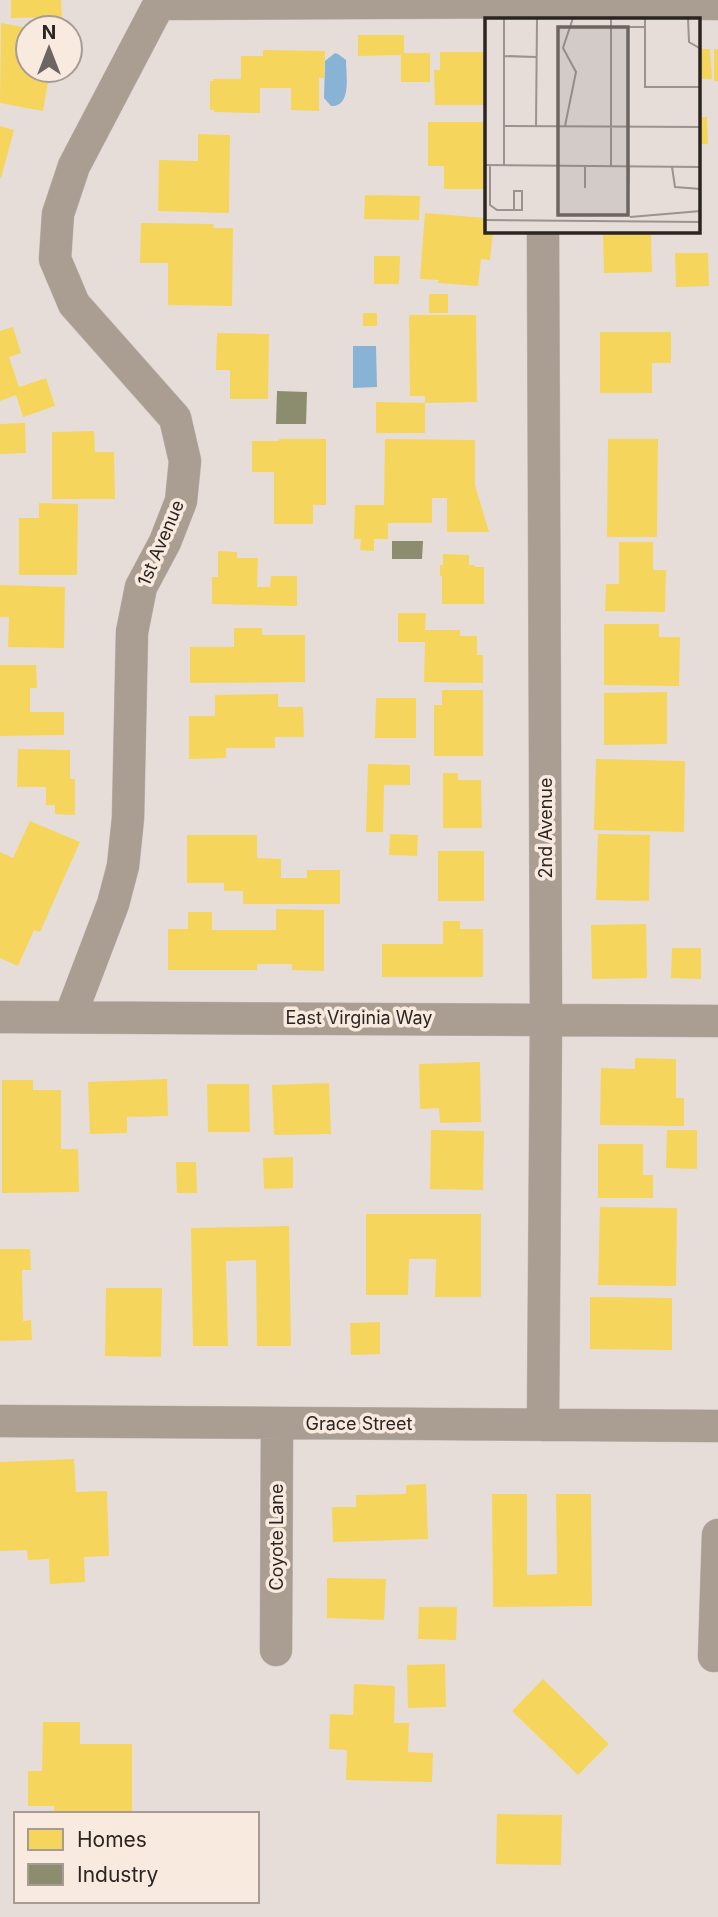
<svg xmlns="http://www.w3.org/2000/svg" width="718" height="1917" viewBox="0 0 718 1917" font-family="Inter,sans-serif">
<rect width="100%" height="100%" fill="#e6ddd9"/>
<!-- water -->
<path fill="#88b3d5" d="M 335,53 L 338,54 L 346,60 C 346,75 352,107 331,106 L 324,98 L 325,61 Z
M 353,346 L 376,346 L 377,387 L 353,388 Z"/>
<!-- homes -->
<path fill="#f6d55c" d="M 11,0 L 61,0 L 62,17 L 11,18 Z
M 1,23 L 28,28 L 28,70 L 50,70 L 43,111 L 0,103 Z
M 358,35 L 404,35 L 404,53 L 430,53 L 430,82 L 401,82 L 401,55 L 358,56 Z
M 699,49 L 710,49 L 712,79 L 699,79 Z
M 714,49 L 718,49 L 718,81 L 714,81 Z
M 263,50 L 325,51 L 324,78 L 319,78 L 319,111 L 291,110 L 291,88 L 260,88 L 260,113 L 214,112 L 214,110 L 210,110 L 210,81 L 213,81 L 213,79 L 241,79 L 241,56 L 263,56 Z
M 440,52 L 487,52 L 487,105 L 435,105 L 434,70 L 440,70 Z
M 699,117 L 707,117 L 708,144 L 699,144 Z
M 428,122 L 486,122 L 487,189 L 444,189 L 444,166 L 428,166 Z
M 0,126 L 14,130 L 1,178 L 0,178 Z
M 198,134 L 230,135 L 229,213 L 158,211 L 159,160 L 198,161 Z
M 365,195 L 420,196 L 419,220 L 364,219 Z
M 425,213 L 485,218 L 484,229 L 493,231 L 490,260 L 481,259 L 478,286 L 438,283 L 439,280 L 420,279 Z
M 141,223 L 214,224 L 213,228 L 233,228 L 232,306 L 168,305 L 168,263 L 140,263 Z
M 603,231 L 651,231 L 652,272 L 604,273 Z
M 675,253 L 708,253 L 709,286 L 676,287 Z
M 374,256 L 400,256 L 399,284 L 374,284 Z
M 429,294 L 448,294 L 448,313 L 429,313 Z
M 363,313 L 377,313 L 377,326 L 363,326 Z
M 409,315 L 476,315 L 477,402 L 425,403 L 425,396 L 410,396 Z
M 13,327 L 21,353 L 9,357 L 19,387 L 46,378 L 55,406 L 23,417 L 16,395 L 0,401 L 0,331 Z
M 600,332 L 671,332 L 671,363 L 652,363 L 652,393 L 600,393 Z
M 217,333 L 269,334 L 268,399 L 230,399 L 230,370 L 216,370 Z
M 376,402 L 425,403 L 425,433 L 376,433 Z
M 25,423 L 26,453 L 0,454 L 0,424 Z
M 94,431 L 95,452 L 114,452 L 115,499 L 52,499 L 52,432 Z
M 279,439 L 326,439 L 326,505 L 313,505 L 313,524 L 274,524 L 274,472 L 252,472 L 252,441 L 279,441 Z
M 385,439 L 475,440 L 475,485 L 489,532 L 447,532 L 447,498 L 432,498 L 432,523 L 388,523 L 388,539 L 374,539 L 374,551 L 360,550 L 361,539 L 354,539 L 355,505 L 384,505 Z
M 608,439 L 658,439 L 657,537 L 607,537 Z
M 39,503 L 78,504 L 77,575 L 19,575 L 19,518 L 39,518 Z
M 619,542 L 653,542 L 653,570 L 666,570 L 665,612 L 605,611 L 606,584 L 619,584 Z
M 218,551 L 237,552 L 237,558 L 258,558 L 257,587 L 270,587 L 271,576 L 297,576 L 297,606 L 212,604 L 212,577 L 218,577 Z
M 443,554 L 469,555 L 469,565 L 475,565 L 475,567 L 484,567 L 484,604 L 442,604 L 442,576 L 440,576 L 440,565 L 443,565 Z
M 0,585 L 65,587 L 64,648 L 8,647 L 9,617 L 0,617 Z
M 398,613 L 426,613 L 425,630 L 460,630 L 460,636 L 477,636 L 477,655 L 483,655 L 483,683 L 424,682 L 425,642 L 398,642 Z
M 604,624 L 659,624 L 659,637 L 680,637 L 679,686 L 604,685 Z
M 234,628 L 262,628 L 262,635 L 305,635 L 305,682 L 190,683 L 190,647 L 234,647 Z
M 0,665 L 36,665 L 37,688 L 30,688 L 30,712 L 64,712 L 64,735 L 0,736 Z
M 442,690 L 483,690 L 483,756 L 434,756 L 434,705 L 442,705 Z
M 667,692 L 667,744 L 604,745 L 604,693 Z
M 278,694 L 278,707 L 303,707 L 304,737 L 275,737 L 275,748 L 226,748 L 226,758 L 189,759 L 189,716 L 215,716 L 215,695 Z
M 376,698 L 416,698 L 416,738 L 375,738 Z
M 18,749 L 70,750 L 70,779 L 75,779 L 75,815 L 55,814 L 55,805 L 46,805 L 46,787 L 17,787 Z
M 596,759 L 685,761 L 684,832 L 594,830 Z
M 368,764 L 410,765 L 410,785 L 384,785 L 383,832 L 366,832 Z
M 443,773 L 458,773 L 458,780 L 481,780 L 482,828 L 443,828 Z
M 30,821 L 80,842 L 40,932 L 34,930 L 18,966 L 0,958 L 0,852 L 13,858 Z
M 390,834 L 418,835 L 417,856 L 389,855 Z
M 598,834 L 650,835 L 649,901 L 596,900 Z
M 187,835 L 257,835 L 257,858 L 281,859 L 281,878 L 307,878 L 307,870 L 340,870 L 340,904 L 243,904 L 243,891 L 224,891 L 224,883 L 187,883 Z
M 438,851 L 484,851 L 484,901 L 438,901 Z
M 276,909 L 324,910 L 324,971 L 292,970 L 292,964 L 257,964 L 257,970 L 168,970 L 168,929 L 188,929 L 188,912 L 212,912 L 212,930 L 276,930 Z
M 443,921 L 460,921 L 460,929 L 483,929 L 483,977 L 382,977 L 382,944 L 443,944 Z
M 646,924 L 647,978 L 592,979 L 591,925 Z
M 672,948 L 701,948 L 701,979 L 671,978 Z
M 635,1058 L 676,1059 L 676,1098 L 684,1098 L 684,1126 L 600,1125 L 601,1068 L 635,1069 Z
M 480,1062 L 481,1122 L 440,1123 L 439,1108 L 420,1109 L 419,1064 Z
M 167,1079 L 168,1116 L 127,1117 L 127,1133 L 90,1134 L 88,1082 Z
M 2,1080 L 33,1080 L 33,1090 L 61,1090 L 61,1149 L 78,1149 L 79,1192 L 2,1193 Z
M 329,1083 L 331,1134 L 274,1135 L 272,1085 Z
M 207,1084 L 249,1084 L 250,1132 L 208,1132 Z
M 431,1130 L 484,1131 L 483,1190 L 430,1189 Z
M 667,1130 L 697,1130 L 697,1169 L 666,1168 Z
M 598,1144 L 643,1144 L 643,1175 L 653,1175 L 653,1198 L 598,1198 Z
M 293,1157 L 293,1188 L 264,1189 L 263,1158 Z
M 176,1162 L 196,1162 L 197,1193 L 177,1193 Z
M 600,1207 L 677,1208 L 676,1286 L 598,1285 Z
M 366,1214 L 481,1214 L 481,1297 L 435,1297 L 436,1259 L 409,1259 L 408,1295 L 366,1295 Z
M 289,1226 L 291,1346 L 257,1346 L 256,1260 L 226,1261 L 228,1346 L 193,1346 L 191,1228 Z
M 0,1249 L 30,1249 L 31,1270 L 22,1270 L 23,1321 L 31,1320 L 32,1340 L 0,1341 Z
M 106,1288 L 162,1288 L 161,1357 L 105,1356 Z
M 590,1297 L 672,1298 L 672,1350 L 590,1349 Z
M 380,1322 L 380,1354 L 351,1355 L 350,1323 Z
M 74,1459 L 76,1492 L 107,1491 L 109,1556 L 84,1557 L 85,1582 L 50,1584 L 49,1559 L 28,1560 L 27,1550 L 0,1551 L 0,1462 Z
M 426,1484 L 428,1539 L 333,1542 L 332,1507 L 356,1507 L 356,1495 L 406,1494 L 406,1485 Z
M 492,1494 L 527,1494 L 527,1575 L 557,1574 L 556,1494 L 591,1494 L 592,1606 L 493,1607 Z
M 327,1578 L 386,1579 L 384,1620 L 327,1618 Z
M 419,1607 L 457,1607 L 456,1640 L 418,1639 Z
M 445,1664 L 446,1707 L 408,1708 L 407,1665 Z
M 543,1679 L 609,1744 L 578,1775 L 512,1711 Z
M 354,1684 L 395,1686 L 394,1723 L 409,1723 L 408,1752 L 433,1753 L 432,1782 L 346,1780 L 347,1750 L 329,1749 L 330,1714 L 353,1715 Z
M 43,1722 L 80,1722 L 80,1744 L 132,1744 L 132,1814 L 54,1814 L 54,1806 L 28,1806 L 28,1771 L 42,1771 Z
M 497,1814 L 562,1815 L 561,1865 L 496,1864 Z"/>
<!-- industry -->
<path fill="#8c8c6e" d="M 277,391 L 307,392 L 306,424 L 276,424 Z
M 392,541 L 423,541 L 422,559 L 392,559 Z"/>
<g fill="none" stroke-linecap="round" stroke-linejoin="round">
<!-- minor casing -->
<g stroke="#c0b9b5" stroke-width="33">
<path id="minor" d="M 159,4 L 542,2 L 718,4
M 0,1017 L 718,1021
M 70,1017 L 113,904 L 123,866 L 128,818 L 132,632 L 141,587 L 165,542 L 181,501 L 185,461 L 175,418 L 74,304 L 55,259 L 58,214 L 74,166 L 159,4 L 159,0
M 0,1421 L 718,1426
M 543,1425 L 546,1019 L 543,231
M 276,1650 L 277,1423
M 714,1656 L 718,1535"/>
</g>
<!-- minor -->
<use href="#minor" stroke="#aa9d92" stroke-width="32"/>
</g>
<g text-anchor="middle" stroke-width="7" stroke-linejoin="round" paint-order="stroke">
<!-- street labels -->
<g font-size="18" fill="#2b2522" stroke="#f9eae0">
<text transform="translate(161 543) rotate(-67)" y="6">1st Avenue</text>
<text transform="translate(546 828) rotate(-90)" y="6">2nd Avenue</text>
<text x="359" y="1024">East Virginia Way</text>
<text x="359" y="1430">Grace Street</text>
<text transform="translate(277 1537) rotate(-90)" y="6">Coyote Lane</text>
</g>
</g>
<!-- overview -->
<g transform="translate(485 18)">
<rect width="215" height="215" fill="#e6ddd9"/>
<path fill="none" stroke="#9b9390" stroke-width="2" d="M 160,0 L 160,69 L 216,69M 203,0 L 204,24 L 216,31M 88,9 L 160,9M 19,38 L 51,39M 19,108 L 216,109M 51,108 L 52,0M 80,108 L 91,54 L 78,30 L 88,0M 0,147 L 216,149M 5,147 L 5,187 L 12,192 L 37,192 L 37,173 L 29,173 L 29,192M 19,148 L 19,0M 126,148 L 126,0M 187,149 L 190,169 L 216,171M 100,170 L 100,148M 143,171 L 144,149M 145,199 L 216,193M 0,202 L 216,204"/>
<path fill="#6c6562" fill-opacity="0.15" stroke="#6c6562" stroke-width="3.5" d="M 73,9 L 143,9 L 143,197 L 73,197 Z"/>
<rect width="215" height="215" fill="none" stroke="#2b2522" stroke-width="3.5"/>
</g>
<!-- legend -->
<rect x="14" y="1812" width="245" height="91" fill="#f9eae0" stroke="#a79b94" stroke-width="2"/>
<rect x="28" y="1829" width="35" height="21" fill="#f6d55c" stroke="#a79b94" stroke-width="2"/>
<text x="77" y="1847" font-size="21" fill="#2b2522">Homes</text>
<rect x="28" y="1864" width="35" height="21" fill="#8c8c6e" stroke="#a79b94" stroke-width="2"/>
<text x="77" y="1882" font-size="21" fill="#2b2522">Industry</text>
<!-- north arrow -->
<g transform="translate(49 49)"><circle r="33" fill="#f9eae0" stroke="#a79b94" stroke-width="2"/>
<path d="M0-5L12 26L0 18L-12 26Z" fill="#6c6562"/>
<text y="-10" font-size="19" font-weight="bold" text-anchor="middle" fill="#2b2522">N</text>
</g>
</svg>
